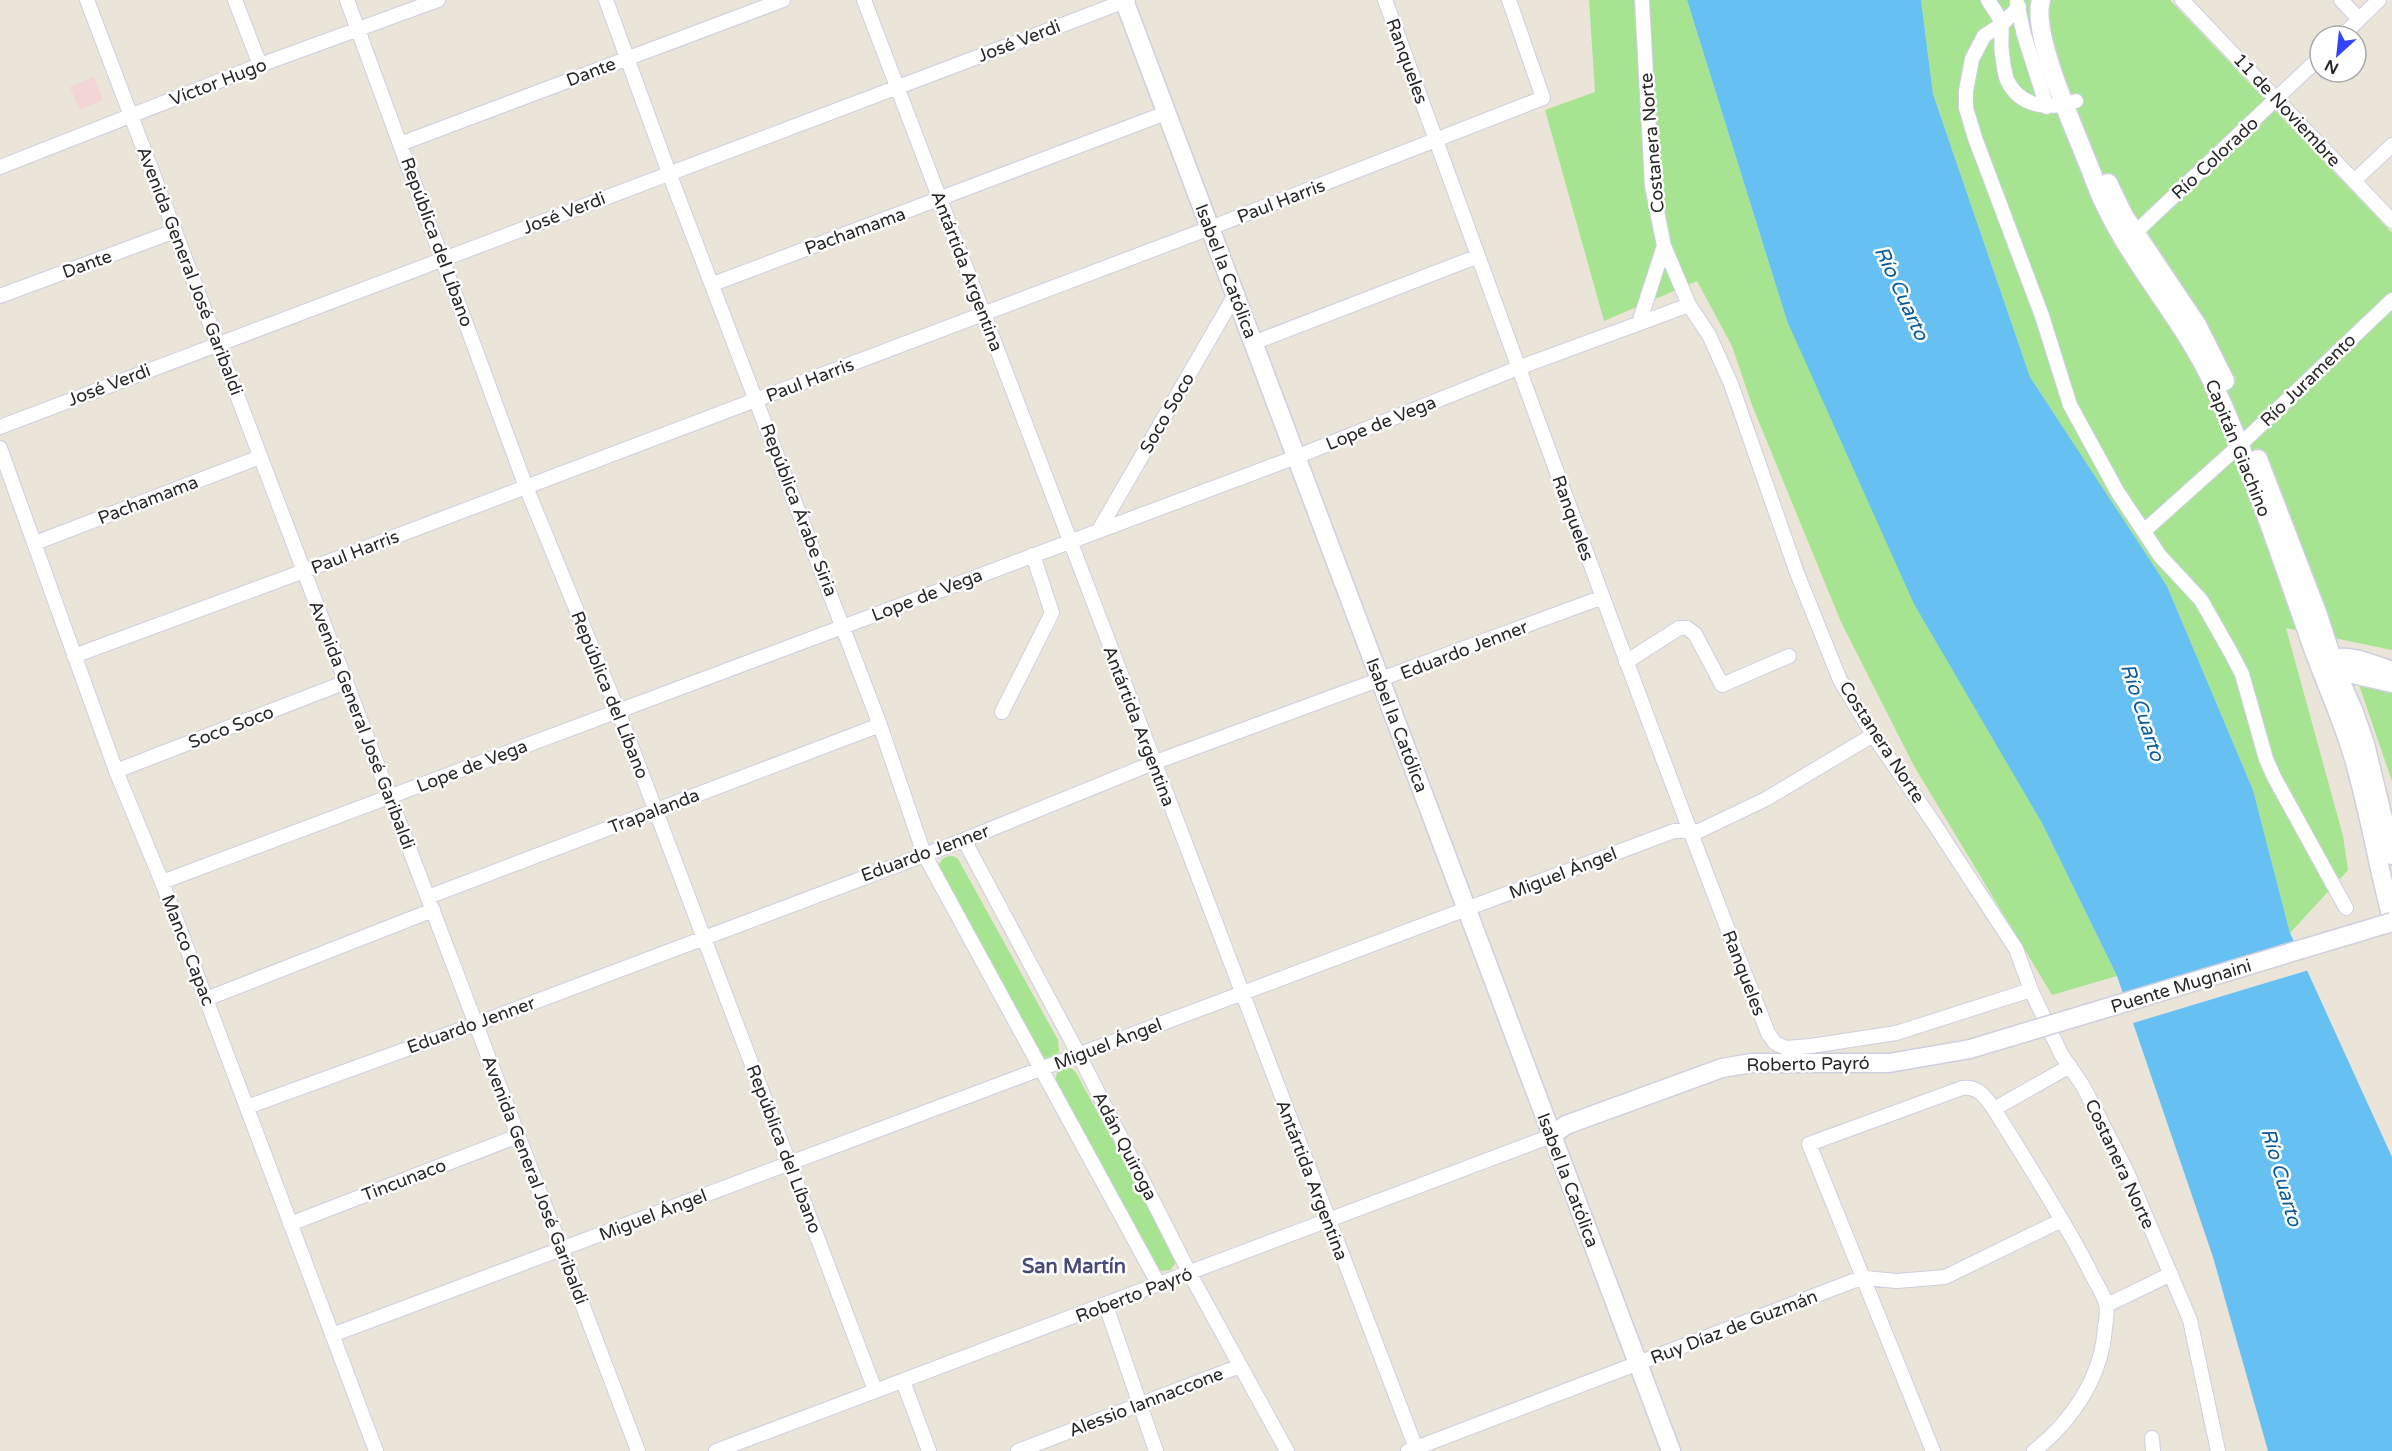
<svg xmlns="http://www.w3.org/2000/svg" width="2392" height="1451" viewBox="0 0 2392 1451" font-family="'Varela Round',sans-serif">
<rect width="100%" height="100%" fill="#ebe4d8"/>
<!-- medical -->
<path fill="#f2d5d4" d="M 93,77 L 103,100 L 80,110 L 70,87 Z"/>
<!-- green -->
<path fill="#a6e492" d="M 1589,0 L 1687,0 L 1787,321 L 2042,823 L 2117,976 L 2052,995 L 1914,766 L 1841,622 L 1752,405 L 1732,346 L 1697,281 L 1604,321 L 1545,110 L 1595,92 Z
M 1921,0 L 2170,0 L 2392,233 L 2392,650 L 2286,628 L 2343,836 L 2348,870 L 2290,933 L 2253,790 L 2167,586 L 2030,377 L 1933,94 Z
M 2358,682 L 2392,692 L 2392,781 Z
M 953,856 L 958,859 L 1058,1040 L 1059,1052 L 1049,1060 L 1039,1055 L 938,869 C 940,860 943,856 953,856 Z
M 1070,1068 L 1075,1071 L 1174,1252 L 1175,1264 L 1170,1270 L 1161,1271 L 1155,1267 L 1055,1081 L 1057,1073 L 1060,1069 Z"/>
<!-- water -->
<path fill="#66c0f1" d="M 1687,0 L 1921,0 L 1933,94 L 2030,377 L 2167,586 L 2253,790 L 2290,933 L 2392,1157 L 2392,1451 L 2268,1451 L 2213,1257 L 2117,976 L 2042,823 L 1914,604 L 1787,321 Z"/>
<!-- pier -->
<path fill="#ebe4d8" d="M 2296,940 L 2309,970 L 2130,1024 L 2120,994 Z"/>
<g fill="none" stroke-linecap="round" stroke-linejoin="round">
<!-- street casing -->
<g stroke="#cdcfe1" stroke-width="16">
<path id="street" d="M 87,0 L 638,1451
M 235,0 L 260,65
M 347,0 L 526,487 L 618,711 L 875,1390
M 606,0 L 669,173 L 880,725 L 924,854 L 1159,1285
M 864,0 L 1417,1451
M 1385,0 C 1511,345 1634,691 1768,1033 L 1775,1043 L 1786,1048 L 1811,1046 L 1896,1033 L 2031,990
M 1642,0 L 1652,186 L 1664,246 L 1689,305 L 1709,335 L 1731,384 L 1797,573 L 1840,680 L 1873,735 L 1931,819 L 2016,949 L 2031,990 L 2061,1054 L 2083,1086 L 2127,1172 L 2190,1320 L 2218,1451
M 1988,0 C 1992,7 2000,16 2001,24 C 2003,33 2000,43 2002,53 C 2003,61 2004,72 2007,80 C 2020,108 2051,110 2076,101
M 2182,0 L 2392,221
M 2341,0 L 2359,19
M 2017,3 L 2024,35 L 2047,107
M 2019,7 L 2002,24 L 1984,36 L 1972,59 L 1966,91 L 1966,108 L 1975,138 L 2042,316 L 2070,405 L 2117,491 L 2160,556 L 2201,600 L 2230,651 L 2242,674 L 2266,759 L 2274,777 L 2346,908
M 2342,36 L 2379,0
M 400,144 L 783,0
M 0,167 L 260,65 L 438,0
M 2354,181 L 2392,145
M 2135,233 L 2320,57
M 713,284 L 1166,113
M 0,296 L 175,231
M 1639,323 L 1664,246
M 1253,343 L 1476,257
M 0,427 L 1128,0
M 0,448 L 116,771 L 162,882 L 376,1451
M 1099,530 L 1235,295
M 2144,531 L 2240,445 L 2392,300
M 35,543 L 260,457
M 74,656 L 304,571 L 1210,228 L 1543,98 L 1509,0
M 1626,662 L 1679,628 L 1687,628 L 1695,634 L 1722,685 L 1789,656
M 1002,712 L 1052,613 L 1033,555
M 116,771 L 346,682
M 964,840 L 1079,1055 L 1190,1274 L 1287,1451
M 162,882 L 1296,457 L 1518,368 L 1689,305
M 428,897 L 880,725
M 206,999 L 433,910
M 247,1107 L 476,1024 L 964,840 L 1153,763 L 1603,597
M 1994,1109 L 2070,1066
M 290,1224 L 518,1136
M 2107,1305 L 2171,1274
M 1106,1306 L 1156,1451
M 332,1335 L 1674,831 L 1699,831 L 1766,799 L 1873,735
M 903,1381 L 929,1451
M 2152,1438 L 2153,1451
M 716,1451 L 1551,1136
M 1018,1451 L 1240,1366
M 1408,1451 L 1853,1281 L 1865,1278 L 1897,1281 L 1945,1277 L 2062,1220
M 1933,1451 L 1809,1144 L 1962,1088 C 1979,1086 1985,1097 1994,1109 C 2026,1161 2060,1213 2088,1267 C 2093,1279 2103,1292 2106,1304 C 2108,1311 2106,1320 2105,1327 C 2102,1377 2072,1421 2034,1451"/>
</g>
<!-- secondary casing -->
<g stroke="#cdcfe1" stroke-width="21">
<path id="secondary" d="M 1124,0 L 1671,1451
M 2041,0 C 2030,36 2080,140 2094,179 C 2121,253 2178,310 2212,381 C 2250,464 2279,551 2309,637 C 2323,678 2342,717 2354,759 C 2369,811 2378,866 2392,919
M 2108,183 L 2124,216 L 2197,325 L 2225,381
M 2258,459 L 2318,615 L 2336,671 L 2354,712 L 2365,744 L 2392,855
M 2322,663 C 2342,650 2372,664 2392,671
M 2326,668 L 2392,683
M 1551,1136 L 1566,1125 L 1722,1068 L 1752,1063 L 1889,1063 L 1970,1049"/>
</g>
<!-- street -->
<use href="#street" stroke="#fff" stroke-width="14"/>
<!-- secondary -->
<use href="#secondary" stroke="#fff" stroke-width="18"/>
<!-- secondary-bridge casing -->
<g stroke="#cdcfe1" stroke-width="21" stroke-linecap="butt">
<path id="secondary-bridge" d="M 1970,1049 L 2392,922"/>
</g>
<!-- secondary-bridge -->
<use href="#secondary-bridge" stroke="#fff" stroke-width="18"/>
</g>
<g text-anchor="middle" stroke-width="5" stroke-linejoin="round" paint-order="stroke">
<!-- street labels -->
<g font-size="18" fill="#272727" stroke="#fff">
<text transform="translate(1019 41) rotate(-21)" y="6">José Verdi</text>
<text transform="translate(1407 61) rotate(70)" y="6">Ranqueles</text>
<text transform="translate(591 72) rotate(-21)" y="6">Dante</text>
<text transform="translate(218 82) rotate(-21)" y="6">Víctor Hugo</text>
<text transform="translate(2287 110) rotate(47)" y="6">11 de Noviembre</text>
<text transform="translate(1652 143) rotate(-95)" y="6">Costanera Norte</text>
<text transform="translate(2215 158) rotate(-43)" y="6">Río Colorado</text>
<text transform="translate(1281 201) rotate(-21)" y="6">Paul Harris</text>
<text transform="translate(564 213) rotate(-21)" y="6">José Verdi</text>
<text transform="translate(855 231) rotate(-20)" y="6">Pachamama</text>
<text transform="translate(437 242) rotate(70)" y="6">República del Líbano</text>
<text transform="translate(87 264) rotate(-20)" y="6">Dante</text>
<text transform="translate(190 271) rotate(69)" y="6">Avenida General José Garibaldi</text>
<text transform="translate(967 271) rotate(69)" y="6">Antártida Argentina</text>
<text transform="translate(1226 271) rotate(69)" y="6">Isabel la Católica</text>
<text transform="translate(810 380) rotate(-21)" y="6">Paul Harris</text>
<text transform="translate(2308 380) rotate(-44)" y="6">Río Juramento</text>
<text transform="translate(109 385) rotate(-21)" y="6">José Verdi</text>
<text transform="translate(1167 413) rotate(-60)" y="6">Soco Soco</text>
<text transform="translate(1381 423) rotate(-22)" y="6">Lope de Vega</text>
<text transform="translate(2238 448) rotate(68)" y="6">Capitán Giachino</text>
<text transform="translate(148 500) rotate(-21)" y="6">Pachamama</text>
<text transform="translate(799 510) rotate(69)" y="6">República Árabe Siria</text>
<text transform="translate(1573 518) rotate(70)" y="6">Ranqueles</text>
<text transform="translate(355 552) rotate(-21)" y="6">Paul Harris</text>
<text transform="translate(927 595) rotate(-21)" y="6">Lope de Vega</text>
<text transform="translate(1464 650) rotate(-21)" y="6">Eduardo Jenner</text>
<text transform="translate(610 695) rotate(68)" y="6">República del Líbano</text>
<text transform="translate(362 725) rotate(69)" y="6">Avenida General José Garibaldi</text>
<text transform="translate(1397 725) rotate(69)" y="6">Isabel la Católica</text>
<text transform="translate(1139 726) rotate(69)" y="6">Antártida Argentina</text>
<text transform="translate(231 727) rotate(-21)" y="6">Soco Soco</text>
<text transform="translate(1882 742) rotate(57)" y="6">Costanera Norte</text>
<text transform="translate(472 766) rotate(-21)" y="6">Lope de Vega</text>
<text transform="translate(654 811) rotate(-21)" y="6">Trapalanda</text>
<text transform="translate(925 853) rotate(-20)" y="6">Eduardo Jenner</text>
<text transform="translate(1563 873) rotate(-21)" y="6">Miguel Ángel</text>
<text transform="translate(188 950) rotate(69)" y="6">Manco Capac</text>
<text transform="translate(1744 973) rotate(69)" y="6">Ranqueles</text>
<text transform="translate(2181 986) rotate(-17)" y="6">Puente Mugnaini</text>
<text transform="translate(471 1025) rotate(-20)" y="6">Eduardo Jenner</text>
<text transform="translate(1108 1044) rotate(-21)" y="6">Miguel Ángel</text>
<text transform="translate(1808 1064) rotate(-1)" y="6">Roberto Payró</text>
<text transform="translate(1125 1146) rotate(63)" y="6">Adán Quiroga</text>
<text transform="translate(784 1149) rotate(69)" y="6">República del Líbano</text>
<text transform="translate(2120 1164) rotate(65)" y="6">Costanera Norte</text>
<text transform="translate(404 1180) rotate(-21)" y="6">Tincunaco</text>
<text transform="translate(535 1180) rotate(69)" y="6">Avenida General José Garibaldi</text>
<text transform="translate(1312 1180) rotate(69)" y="6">Antártida Argentina</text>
<text transform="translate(1568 1180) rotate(69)" y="6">Isabel la Católica</text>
<text transform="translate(653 1215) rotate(-21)" y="6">Miguel Ángel</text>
<text transform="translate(1134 1295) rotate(-21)" y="6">Roberto Payró</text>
<text transform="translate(1734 1327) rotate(-21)" y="6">Ruy Díaz de Guzmán</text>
<text transform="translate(1146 1402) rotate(-21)" y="6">Alessio Iannaccone</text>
</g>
<!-- water labels -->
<g font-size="20" font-style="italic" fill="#0a5b99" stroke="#fff">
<text transform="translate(1902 293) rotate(65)" y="7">Río Cuarto</text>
<text transform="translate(2143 712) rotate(72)" y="7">Río Cuarto</text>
<text transform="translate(2282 1177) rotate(74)" y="7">Río Cuarto</text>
</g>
<!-- neighbourhood labels -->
<g font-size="20" font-weight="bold" fill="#474b78" stroke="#fff">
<text x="1074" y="1273">San Martín</text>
</g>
</g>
<!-- north arrow -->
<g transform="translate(2338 54) rotate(207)"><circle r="28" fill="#ffffff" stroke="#a9a9a9" stroke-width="1.5"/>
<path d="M0-4.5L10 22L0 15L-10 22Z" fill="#3145fe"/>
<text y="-9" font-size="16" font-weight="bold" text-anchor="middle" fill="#272727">N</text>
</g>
</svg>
